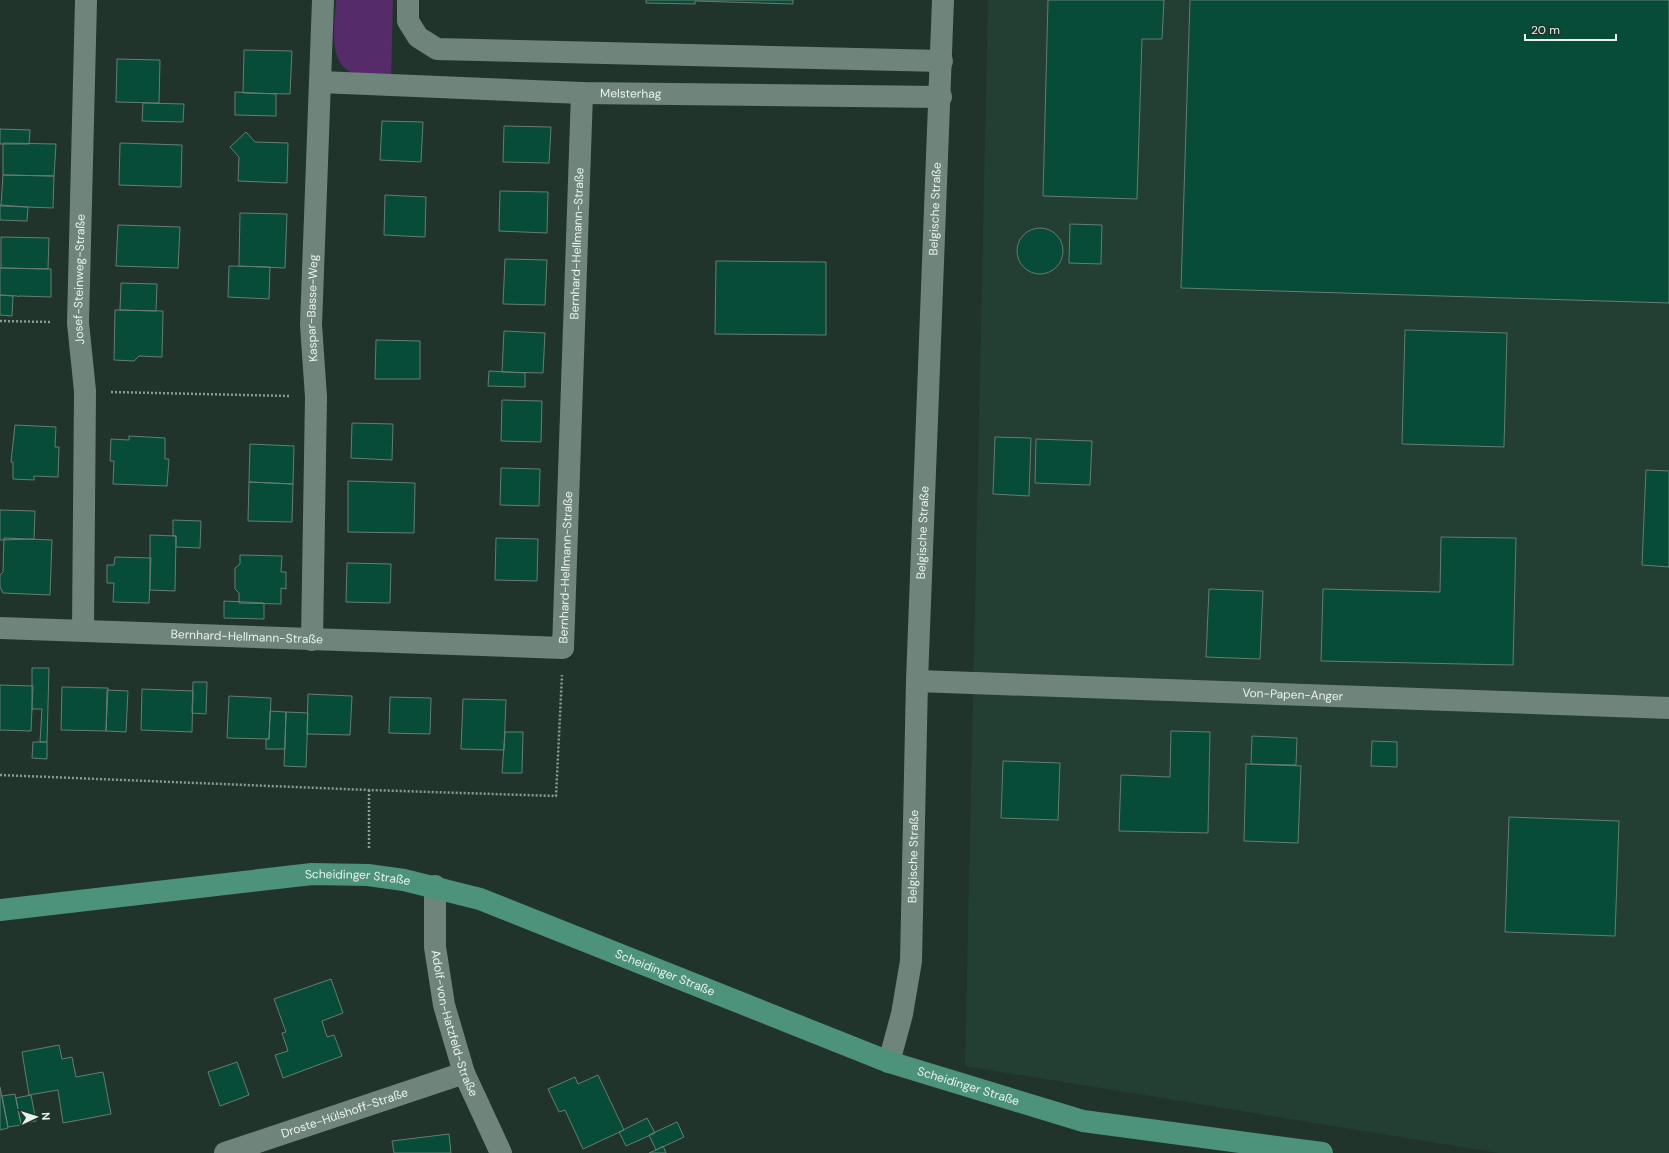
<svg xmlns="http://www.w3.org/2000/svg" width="1669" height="1153" viewBox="0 0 1669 1153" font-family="'DM Sans',sans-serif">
<rect width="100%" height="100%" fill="#21342c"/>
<!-- built -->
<path fill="#233e33" d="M 988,0 L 1669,0 L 1669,1153 L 1499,1153 L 965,1066 Z"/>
<!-- green -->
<path fill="#562b6a" d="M 336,0 L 393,0 L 391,77 C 380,76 367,77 357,74 C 326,66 335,24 336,0 Z"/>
<!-- building -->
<path fill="#074c38" stroke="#677c73" d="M 646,0 L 793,0 L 793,4 L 695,1 L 695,4 L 646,3 Z
M 1048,0 L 1164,0 L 1162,39 L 1142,39 L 1137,199 L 1043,196 Z
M 1190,0 L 1669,0 L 1669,303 L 1181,288 Z
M 244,50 L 292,51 L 290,94 L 243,93 Z
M 117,59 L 160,60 L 159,103 L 116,102 Z
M 235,92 L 276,94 L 276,116 L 235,115 Z
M 143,103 L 184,104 L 183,122 L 142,121 Z
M 382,121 L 423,122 L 421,162 L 380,160 Z
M 504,126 L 551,127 L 549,163 L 503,162 Z
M 0,129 L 30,130 L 29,144 L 0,144 Z
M 246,132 L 255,142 L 288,143 L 287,183 L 238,181 L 239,157 L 230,147 Z
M 3,143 L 56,144 L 54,176 L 3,175 Z
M 120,143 L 182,145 L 181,187 L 119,185 Z
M 3,175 L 54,176 L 53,208 L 1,206 Z
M 500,191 L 548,192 L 547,233 L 499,231 Z
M 385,195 L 426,197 L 425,237 L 384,235 Z
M 0,205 L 28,207 L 27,221 L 0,220 Z
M 240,213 L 287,214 L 285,268 L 239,266 Z
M 1070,224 L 1102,225 L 1101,264 L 1069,263 Z
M 118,225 L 180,227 L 178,268 L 116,266 Z
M1017 251a23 23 0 1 1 46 0a23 23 0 1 1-46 0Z
M 1,237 L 49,238 L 48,269 L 1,268 Z
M 505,259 L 547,260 L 545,305 L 503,304 Z
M 716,261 L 826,262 L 826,335 L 715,334 Z
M 229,266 L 270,267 L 269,299 L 228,297 Z
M 0,268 L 51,269 L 51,297 L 19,296 L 19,297 L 17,296 L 0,295 Z
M 121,283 L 157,284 L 156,311 L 120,310 Z
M 0,295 L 13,296 L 12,316 L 0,315 Z
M 115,310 L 163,311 L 162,357 L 139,356 L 134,361 L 114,360 Z
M 1405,330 L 1507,333 L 1504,447 L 1402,444 Z
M 504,331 L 545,333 L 543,373 L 502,372 Z
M 376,340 L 420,341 L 420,379 L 375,379 Z
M 489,371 L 525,373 L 525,387 L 488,386 Z
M 502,400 L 542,401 L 541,442 L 501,441 Z
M 352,423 L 393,424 L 392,460 L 351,458 Z
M 15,425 L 56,427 L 55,447 L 59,447 L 58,477 L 34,476 L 34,480 L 13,479 L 13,462 L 11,462 Z
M 129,436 L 165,438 L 165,459 L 169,459 L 167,486 L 113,484 L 114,461 L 110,461 L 111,439 L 129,440 Z
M 995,437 L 1031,438 L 1029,496 L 993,494 Z
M 1036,439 L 1092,441 L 1090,485 L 1035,483 Z
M 250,444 L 294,446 L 293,484 L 249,482 Z
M 501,468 L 540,469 L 539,506 L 500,505 Z
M 1646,470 L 1669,471 L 1669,567 L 1642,565 Z
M 348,481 L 415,483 L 414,533 L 348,532 Z
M 249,482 L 293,484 L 292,522 L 248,521 Z
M 0,510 L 35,511 L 34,539 L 0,540 Z
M 173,520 L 201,521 L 200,548 L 176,547 L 176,536 L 173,536 Z
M 150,535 L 176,536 L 175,591 L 150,590 Z
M 1441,537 L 1516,538 L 1513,665 L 1321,661 L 1323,589 L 1440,592 Z
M 4,538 L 52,540 L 50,595 L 3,593 L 0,587 L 0,575 L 3,572 Z
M 496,538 L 538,539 L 537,581 L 495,580 Z
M 240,555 L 282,556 L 281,572 L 286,572 L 286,589 L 281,588 L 281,604 L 239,603 L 239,593 L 235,589 L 235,568 L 240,564 Z
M 115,557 L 151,558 L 149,603 L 113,602 L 114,583 L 107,583 L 107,565 L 114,565 Z
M 347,563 L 391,564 L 390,603 L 346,602 Z
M 1209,589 L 1263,591 L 1260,659 L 1206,657 Z
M 224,601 L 264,603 L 264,619 L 224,618 Z
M 32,668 L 49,668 L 47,742 L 40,742 L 42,709 L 32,709 Z
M 193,682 L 207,682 L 206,714 L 192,713 Z
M 0,685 L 33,686 L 31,731 L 0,730 Z
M 62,687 L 108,688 L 106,731 L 61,730 Z
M 142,689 L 193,691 L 192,732 L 141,730 Z
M 107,690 L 128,691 L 126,732 L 106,731 Z
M 308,694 L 352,696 L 350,735 L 307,734 Z
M 229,696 L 271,698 L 269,739 L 227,738 Z
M 390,697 L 431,698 L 430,734 L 389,733 Z
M 463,699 L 506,700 L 504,750 L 461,749 Z
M 270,711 L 286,712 L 285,749 L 266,749 L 266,739 L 269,739 Z
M 286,712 L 308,713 L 306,767 L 284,766 Z
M 1171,731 L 1210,732 L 1208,833 L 1119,831 L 1121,775 L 1170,777 Z
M 505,732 L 523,732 L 522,773 L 502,773 Z
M 1252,736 L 1297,738 L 1296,765 L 1251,764 Z
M 1372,741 L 1397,742 L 1397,767 L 1371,766 Z
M 33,742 L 47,742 L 47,759 L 32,758 Z
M 1003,761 L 1060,763 L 1058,820 L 1001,818 Z
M 1246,764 L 1301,766 L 1298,843 L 1244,841 Z
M 1509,817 L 1619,821 L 1615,936 L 1505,932 Z
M 331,979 L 343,1013 L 322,1021 L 327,1037 L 334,1035 L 342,1056 L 283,1078 L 275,1055 L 288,1051 L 282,1033 L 286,1032 L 274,999 Z
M 59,1045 L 62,1059 L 72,1057 L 76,1077 L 103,1072 L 111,1114 L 63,1123 L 58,1090 L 29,1095 L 22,1052 Z
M 237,1062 L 249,1095 L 220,1106 L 208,1072 Z
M 598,1075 L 624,1130 L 583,1149 L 565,1110 L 559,1112 L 548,1089 L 575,1077 L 578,1084 Z
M 0,1087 L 8,1128 L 0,1130 Z
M 15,1094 L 21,1125 L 8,1127 L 2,1096 Z
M 31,1095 L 36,1121 L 21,1124 L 16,1098 Z
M 647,1118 L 655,1133 L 626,1146 L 619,1132 Z
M 677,1122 L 684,1137 L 656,1150 L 649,1135 Z
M 449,1134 L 451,1153 L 394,1153 L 392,1141 Z
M 663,1146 L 666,1153 L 649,1153 L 656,1150 Z"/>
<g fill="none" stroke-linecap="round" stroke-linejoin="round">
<!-- path -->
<path stroke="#8b9a93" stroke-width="2.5" stroke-dasharray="2 2" stroke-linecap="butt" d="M 0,321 L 51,322
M 111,392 L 290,396
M 0,775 L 369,790 L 556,796 L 562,675
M 369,848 L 369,790"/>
<!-- minor -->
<g stroke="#6f857b" stroke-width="22">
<path d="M 408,0 L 408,21 L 418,37 L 437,49 L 942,61"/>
<path id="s1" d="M 320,82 L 582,93 L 941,97"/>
<path id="s2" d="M 0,628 L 563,648 L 582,93"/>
<path id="s3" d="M 83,630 L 85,391 L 78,323 L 86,0"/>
<path id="s4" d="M 312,640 L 316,397 L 311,325 L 323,0"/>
<path id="s5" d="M 917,681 L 1669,708"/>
<path id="s6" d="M 435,886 L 435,947 L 444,1005 L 464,1073 L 501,1153"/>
<path id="s7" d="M 889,1062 L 902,1014 L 911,961 L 917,681 L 943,0"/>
<path id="s8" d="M 225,1153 L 464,1073"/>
</g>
<!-- major -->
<path stroke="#4d927a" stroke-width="22" id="s9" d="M 0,910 L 312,874 L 368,875 L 404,880 L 480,899 L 889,1062 L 1083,1121 L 1322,1153"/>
</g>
<g text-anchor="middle" stroke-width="3" stroke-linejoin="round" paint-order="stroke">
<!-- street labels -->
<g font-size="12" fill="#e7f2ed" stroke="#21342c">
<text dy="4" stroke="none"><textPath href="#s1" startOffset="311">Melsterhag</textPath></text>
<text dy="4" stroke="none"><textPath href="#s7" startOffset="856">Belgische Straße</textPath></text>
<text dy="4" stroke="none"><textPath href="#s2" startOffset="968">Bernhard-Hellmann-Straße</textPath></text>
<text dy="4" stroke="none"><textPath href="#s3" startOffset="351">Josef-Steinweg-Straße</textPath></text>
<text dy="4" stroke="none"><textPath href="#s4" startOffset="332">Kaspar-Basse-Weg</textPath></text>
<text dy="4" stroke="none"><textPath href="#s7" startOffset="532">Belgische Straße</textPath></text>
<text dy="4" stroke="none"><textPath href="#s2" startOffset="644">Bernhard-Hellmann-Straße</textPath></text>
<text dy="4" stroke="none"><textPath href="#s2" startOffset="247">Bernhard-Hellmann-Straße</textPath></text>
<text dy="4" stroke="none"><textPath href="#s5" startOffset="376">Von-Papen-Anger</textPath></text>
<text dy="4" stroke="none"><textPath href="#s7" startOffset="208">Belgische Straße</textPath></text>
<text dy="4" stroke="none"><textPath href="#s9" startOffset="360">Scheidinger Straße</textPath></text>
<text dy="4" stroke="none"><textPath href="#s9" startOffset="684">Scheidinger Straße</textPath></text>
<text dy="4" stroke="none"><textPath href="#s6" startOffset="140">Adolf-von-Hatzfeld-Straße</textPath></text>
<text dy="4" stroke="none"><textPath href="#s9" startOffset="1008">Scheidinger Straße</textPath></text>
<text dy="4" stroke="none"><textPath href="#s8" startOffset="126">Droste-Hülshoff-Straße</textPath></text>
</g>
</g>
<!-- north arrow -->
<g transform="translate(36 1117) rotate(86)" stroke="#21342c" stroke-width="3" paint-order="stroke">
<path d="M0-3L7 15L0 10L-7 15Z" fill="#e7f2ed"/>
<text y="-6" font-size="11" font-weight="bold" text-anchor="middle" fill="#e7f2ed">N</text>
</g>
<!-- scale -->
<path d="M1525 34v6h91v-6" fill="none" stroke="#e7f2ed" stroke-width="2"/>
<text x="1531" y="34" font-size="12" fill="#e7f2ed" stroke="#21342c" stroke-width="3" paint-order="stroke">20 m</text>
</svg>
